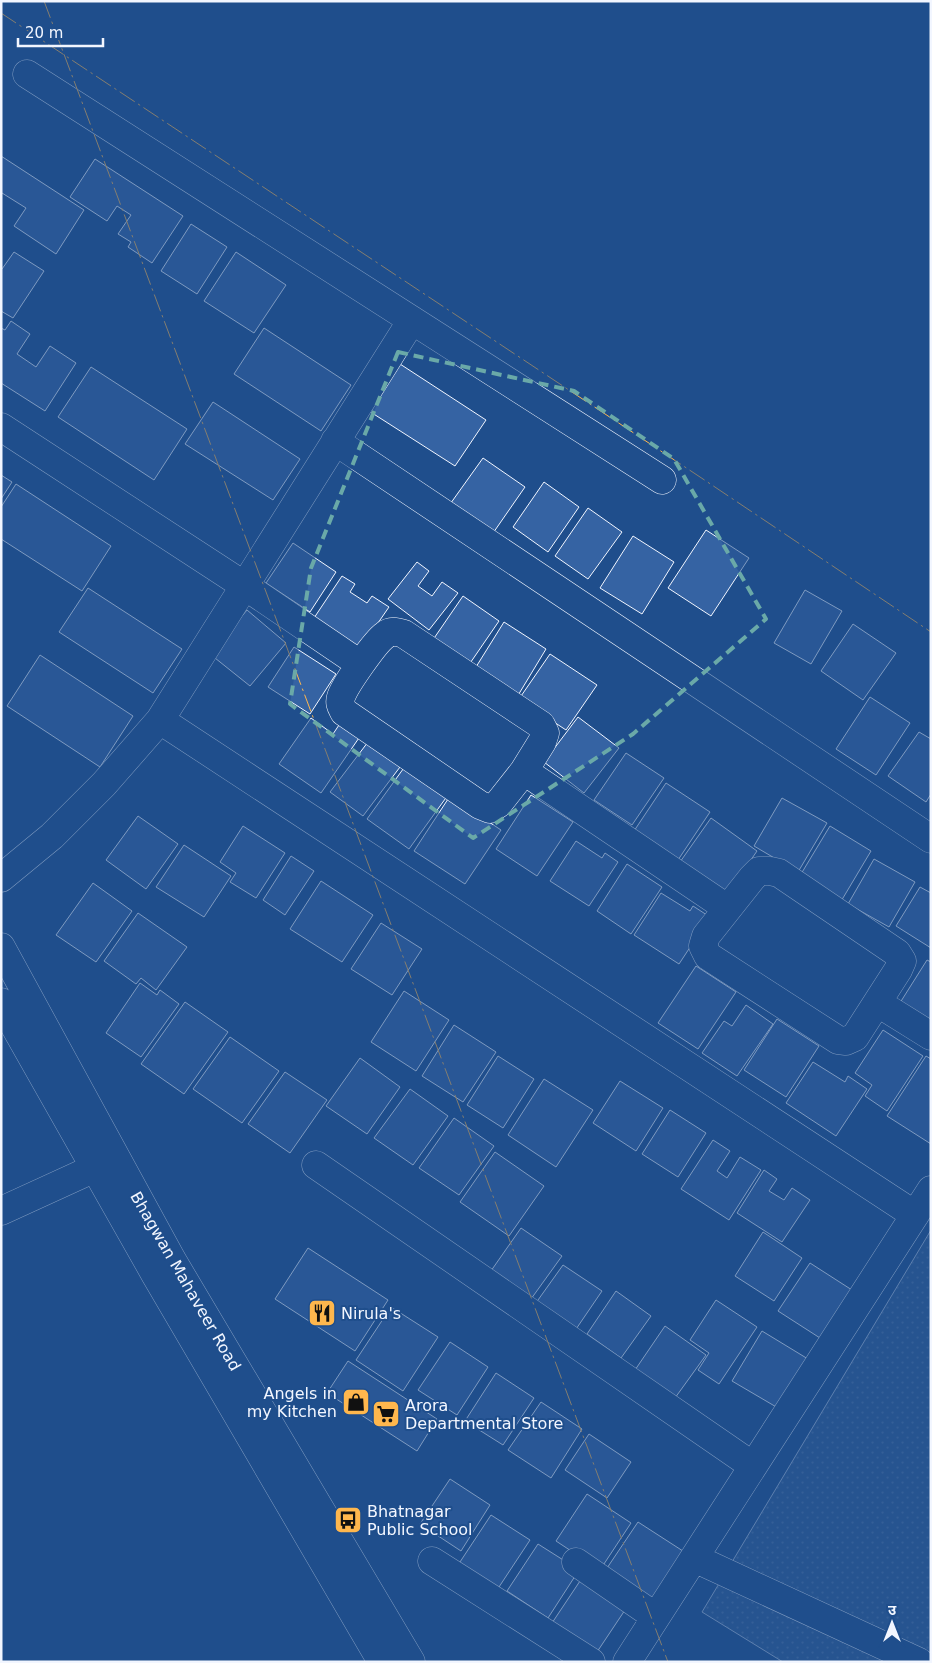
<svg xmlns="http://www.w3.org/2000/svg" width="932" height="1663" viewBox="0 0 932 1663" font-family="'DejaVu Sans','Noto Sans Devanagari',sans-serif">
<defs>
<pattern id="grass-dots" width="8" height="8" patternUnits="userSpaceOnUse" patternTransform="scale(1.25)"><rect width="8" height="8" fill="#305b95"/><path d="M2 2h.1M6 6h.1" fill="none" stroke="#4e73a5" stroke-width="1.8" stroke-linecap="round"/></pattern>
</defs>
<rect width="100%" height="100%" fill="#1f4e8c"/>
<!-- grass -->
<path fill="url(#grass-dots)" stroke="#a8bbd7" d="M 931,1230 L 931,1662 L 783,1662 L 702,1612 Z"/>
<!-- building -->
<path fill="#3563a3" stroke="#f2f6ff" d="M 1,156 L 84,210 L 56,254 L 14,226 L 26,208 L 2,193 L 1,195 Z
M 95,159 L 183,216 L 152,263 L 128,247 L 131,242 L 118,234 L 131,215 L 117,206 L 107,221 L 70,197 Z
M 191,224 L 227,247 L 197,294 L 161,271 Z
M 14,252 L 44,271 L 13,318 L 1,311 L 1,268 L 2,269 Z
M 236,252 L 286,285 L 254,333 L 204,301 Z
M 11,321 L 30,334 L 17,354 L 36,367 L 50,346 L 76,363 L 45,411 L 1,383 L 1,328 L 5,330 Z
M 264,328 L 351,385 L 321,431 L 234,374 Z
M 400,364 L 486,420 L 455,466 L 369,411 Z
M 91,367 L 187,429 L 154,480 L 58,417 Z
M 213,402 L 300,459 L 273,500 L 185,444 Z
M 483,458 L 525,487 L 491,536 L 448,507 Z
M 1,475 L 12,482 L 1,499 Z
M 544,482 L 579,507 L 548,552 L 513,527 Z
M 16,484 L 111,546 L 82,591 L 1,539 L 1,507 Z
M 588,508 L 622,532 L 588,579 L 555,556 Z
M 706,530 L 749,558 L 711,616 L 668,588 Z
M 633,536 L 674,562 L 642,614 L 600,588 Z
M 293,543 L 336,572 L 310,612 L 266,583 Z
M 417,562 L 429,571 L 418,586 L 432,596 L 442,582 L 458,593 L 429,630 L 388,599 Z
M 342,576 L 355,584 L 350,592 L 367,603 L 372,596 L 389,607 L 360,649 L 314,618 Z
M 88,588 L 182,649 L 153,693 L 59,632 Z
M 805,590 L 842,611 L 811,664 L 774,643 Z
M 463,596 L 499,621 L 464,672 L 428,647 Z
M 247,610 L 286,643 L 250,686 L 210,654 Z
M 504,622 L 546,649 L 514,702 L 471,675 Z
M 853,624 L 896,653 L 863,700 L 821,671 Z
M 294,647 L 336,674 L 310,714 L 268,687 Z
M 550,654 L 597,685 L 566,730 L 519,699 Z
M 40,655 L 133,716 L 100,767 L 7,706 Z
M 870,697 L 910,723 L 876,775 L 836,749 Z
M 578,717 L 619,748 L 584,793 L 544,762 Z
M 311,718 L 333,734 L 341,722 L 361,735 L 321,793 L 279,764 Z
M 919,732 L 931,739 L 931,794 L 926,802 L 888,776 Z
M 368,742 L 400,767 L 363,816 L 330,792 Z
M 626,753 L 664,778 L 632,825 L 594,800 Z
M 406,765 L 448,795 L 409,849 L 367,819 Z
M 666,783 L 710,812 L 678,860 L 634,831 Z
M 531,795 L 573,822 L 537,876 L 496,849 Z
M 450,796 L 501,830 L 465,884 L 414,851 Z
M 782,798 L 827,823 L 798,872 L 754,846 Z
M 138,816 L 178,844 L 146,889 L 106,860 Z
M 711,818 L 757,851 L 727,895 L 680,862 Z
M 243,826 L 285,853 L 256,898 L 230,882 L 236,873 L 220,862 Z
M 830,826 L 871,851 L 840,903 L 798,879 Z
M 576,841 L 602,858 L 605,853 L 618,862 L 589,906 L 550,881 Z
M 184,845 L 231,876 L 204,917 L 156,887 Z
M 291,856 L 314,871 L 285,915 L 263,900 Z
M 874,859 L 915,882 L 889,927 L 848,904 Z
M 627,864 L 662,887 L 631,934 L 597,911 Z
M 321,881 L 373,915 L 342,962 L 290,929 Z
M 93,883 L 132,911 L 96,962 L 56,935 Z
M 920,887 L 931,893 L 931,948 L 896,926 Z
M 661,893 L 690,911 L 693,906 L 710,917 L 679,964 L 634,935 Z
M 138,913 L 187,947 L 156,990 L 141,978 L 136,984 L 104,961 Z
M 381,923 L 422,949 L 392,995 L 351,969 Z
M 927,960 L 931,962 L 931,1026 L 898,1006 Z
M 696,966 L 736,992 L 698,1049 L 658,1023 Z
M 140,983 L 157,995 L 160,990 L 179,1004 L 141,1057 L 106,1033 Z
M 404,991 L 449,1020 L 416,1071 L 371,1042 Z
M 185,1002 L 228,1032 L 184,1094 L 141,1064 Z
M 746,1005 L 773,1024 L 737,1076 L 702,1053 L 724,1021 L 732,1026 Z
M 777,1019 L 819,1046 L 786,1097 L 744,1070 Z
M 454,1025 L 496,1052 L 463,1102 L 422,1076 Z
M 883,1030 L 923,1056 L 887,1111 L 865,1096 L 872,1085 L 855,1073 Z
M 230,1037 L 279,1071 L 242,1123 L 193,1089 Z
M 498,1056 L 534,1079 L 503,1128 L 467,1105 Z
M 926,1056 L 931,1059 L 931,1144 L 887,1116 Z
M 360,1058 L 400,1087 L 367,1134 L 326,1106 Z
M 813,1062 L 845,1082 L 848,1076 L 867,1089 L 836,1136 L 786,1103 Z
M 285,1072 L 327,1100 L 290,1153 L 248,1124 Z
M 544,1079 L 593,1110 L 556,1167 L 508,1135 Z
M 620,1081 L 663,1108 L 636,1151 L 593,1123 Z
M 410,1089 L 448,1116 L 413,1165 L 374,1138 Z
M 670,1110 L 706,1133 L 678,1177 L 642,1154 Z
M 454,1118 L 494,1146 L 459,1195 L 419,1168 Z
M 713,1140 L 730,1151 L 717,1171 L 727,1178 L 740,1157 L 761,1170 L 729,1220 L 681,1189 Z
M 495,1152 L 544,1186 L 509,1236 L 460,1202 Z
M 764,1170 L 777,1179 L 769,1191 L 784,1200 L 792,1188 L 810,1200 L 782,1242 L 737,1213 Z
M 521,1228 L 562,1256 L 526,1306 L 486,1278 Z
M 763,1232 L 802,1258 L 774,1301 L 735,1276 Z
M 308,1248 L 388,1300 L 355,1351 L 275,1299 Z
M 810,1263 L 852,1290 L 820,1338 L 778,1311 Z
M 563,1265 L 602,1291 L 572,1335 L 533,1307 Z
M 616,1291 L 651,1316 L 621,1358 L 587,1334 Z
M 716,1300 L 757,1327 L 719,1384 L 698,1370 L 709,1353 L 690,1340 Z
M 391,1307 L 438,1337 L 403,1391 L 356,1360 Z
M 665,1326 L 706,1355 L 675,1398 L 635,1370 Z
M 762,1331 L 808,1359 L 778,1408 L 732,1381 Z
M 450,1342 L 488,1367 L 457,1415 L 418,1390 Z
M 348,1361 L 437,1419 L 417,1451 L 327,1393 Z
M 496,1373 L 534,1398 L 503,1445 L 465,1421 Z
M 541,1402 L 582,1429 L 551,1478 L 508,1450 Z
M 589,1434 L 631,1462 L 607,1498 L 565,1470 Z
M 450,1479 L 490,1505 L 461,1551 L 420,1524 Z
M 587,1494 L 631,1523 L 600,1570 L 556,1541 Z
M 491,1515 L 530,1540 L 497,1590 L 458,1565 Z
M 638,1522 L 686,1553 L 653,1603 L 605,1571 Z
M 538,1544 L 579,1570 L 548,1618 L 507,1591 Z
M 584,1575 L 629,1604 L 597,1652 L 552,1623 Z"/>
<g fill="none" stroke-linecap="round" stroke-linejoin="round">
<!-- minor casing -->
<g stroke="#f2f6ff" stroke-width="29">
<path id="minor" d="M 27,74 L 662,480
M 1,427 L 245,586 L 360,664
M 335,441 L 931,839
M 160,720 L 915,1215
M 524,771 L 498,804 L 490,809 L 480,805 L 344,712 C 341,706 339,703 341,697 C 345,685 375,642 385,635 C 391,630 397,632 404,634 L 541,725 L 545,733 L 542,742 L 524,771 L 727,908
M 759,871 L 770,871 L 779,873 L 897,953 L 902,961 L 898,970 L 855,1037 L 846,1041 L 838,1040 L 708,956 L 703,946 L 706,936 L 752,878 Z
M 1,878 L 52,836 L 104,784 L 160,720 L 412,320
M 1,947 L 172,1260 L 411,1662
M 1,1002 L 155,1274 L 382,1662
M 878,1003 L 931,1036
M 316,1165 L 753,1466
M 1,1211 L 95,1168
M 694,1558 L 919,1662
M 432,1561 L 591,1662
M 576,1562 L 656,1617
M 627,1662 L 931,1190"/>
</g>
<!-- minor -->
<use href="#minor" stroke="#1f4e8c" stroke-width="28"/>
<!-- power -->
<path stroke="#ffb74d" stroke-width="1" stroke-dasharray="18 4 2.5 4" stroke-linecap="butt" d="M 44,1 L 668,1662
M 1,13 L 700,477 L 931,632"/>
</g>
<!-- marked area -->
<path d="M0 0H932V1663H0ZM 398,352 L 574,391 L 674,459 L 766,619 L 633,734 L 473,838 L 290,704 L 311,568 Z" fill="#1f4e8c" fill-opacity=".55" fill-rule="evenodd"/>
<path fill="none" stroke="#6aa9a8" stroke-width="4" stroke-dasharray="10 6" stroke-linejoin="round" d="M 398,352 L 574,391 L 674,459 L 766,619 L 633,734 L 473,838 L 290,704 L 311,568 Z"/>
<!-- icons -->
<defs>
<g id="restaurant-square" transform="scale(1.4375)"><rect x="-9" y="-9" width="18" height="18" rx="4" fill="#ffb74d" stroke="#1f4e8c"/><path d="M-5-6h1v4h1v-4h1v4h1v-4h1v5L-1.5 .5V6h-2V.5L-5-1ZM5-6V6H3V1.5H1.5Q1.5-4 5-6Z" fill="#111"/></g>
<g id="shop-square" transform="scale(1.4375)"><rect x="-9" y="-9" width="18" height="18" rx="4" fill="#ffb74d" stroke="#1f4e8c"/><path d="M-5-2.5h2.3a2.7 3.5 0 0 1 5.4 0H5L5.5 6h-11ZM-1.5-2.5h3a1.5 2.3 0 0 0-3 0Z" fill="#111"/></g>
<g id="supermarket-square" transform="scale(1.4375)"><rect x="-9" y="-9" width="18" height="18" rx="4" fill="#ffb74d" stroke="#1f4e8c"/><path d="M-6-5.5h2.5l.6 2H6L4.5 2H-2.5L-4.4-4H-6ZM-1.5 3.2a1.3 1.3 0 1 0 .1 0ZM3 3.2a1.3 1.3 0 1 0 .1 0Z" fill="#111"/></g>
<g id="bus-square" transform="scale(1.4375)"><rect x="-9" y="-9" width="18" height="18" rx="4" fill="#ffb74d" stroke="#1f4e8c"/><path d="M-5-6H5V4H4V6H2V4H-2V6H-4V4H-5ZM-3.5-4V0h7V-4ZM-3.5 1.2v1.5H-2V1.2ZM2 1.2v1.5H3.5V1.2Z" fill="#111"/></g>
</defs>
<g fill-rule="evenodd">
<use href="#restaurant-square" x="322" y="1313"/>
<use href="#shop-square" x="356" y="1402"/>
<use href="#supermarket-square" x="386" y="1414"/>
<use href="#bus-square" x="348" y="1520"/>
</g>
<g text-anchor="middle" stroke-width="4" stroke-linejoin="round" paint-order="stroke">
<!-- street labels -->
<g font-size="16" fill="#f2f6ff" stroke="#1f4e8c">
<text transform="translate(186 1281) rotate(60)" y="6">Bhagwan Mahaveer Road</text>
</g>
<!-- poi labels -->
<g font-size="16" fill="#f2f6ff" stroke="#1f4e8c" text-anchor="start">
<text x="341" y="1319">Nirula's</text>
<text x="337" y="1399" text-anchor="end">Angels in<tspan x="337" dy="18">my Kitchen</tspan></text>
<text x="405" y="1411">Arora<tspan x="405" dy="18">Departmental Store</tspan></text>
<text x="367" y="1517">Bhatnagar<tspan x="367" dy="18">Public School</tspan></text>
</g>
</g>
<!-- border -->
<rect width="932" height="1663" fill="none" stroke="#f2f6ff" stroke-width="5"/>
<!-- north arrow -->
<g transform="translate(892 1623)" stroke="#1f4e8c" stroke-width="4" paint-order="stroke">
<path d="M0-4L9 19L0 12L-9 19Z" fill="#f2f6ff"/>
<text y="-8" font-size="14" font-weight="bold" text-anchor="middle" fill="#f2f6ff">उ</text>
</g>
<!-- scale -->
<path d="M18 38v8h85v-8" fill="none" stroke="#f2f6ff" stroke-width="2.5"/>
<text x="25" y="38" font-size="15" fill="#f2f6ff" stroke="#1f4e8c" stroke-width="4" paint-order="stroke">20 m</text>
</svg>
